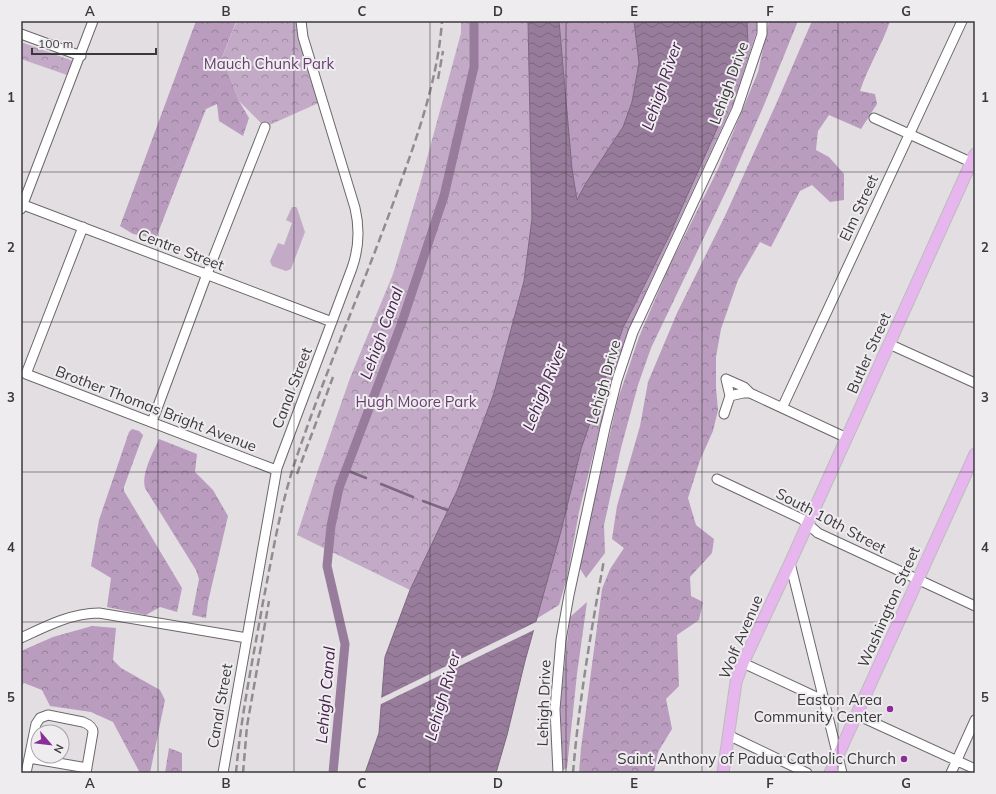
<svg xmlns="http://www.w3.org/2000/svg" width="996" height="794" viewBox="0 0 996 794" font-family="Mulish,sans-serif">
<defs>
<pattern id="forest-crowns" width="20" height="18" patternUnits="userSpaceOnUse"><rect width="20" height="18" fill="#b99cbe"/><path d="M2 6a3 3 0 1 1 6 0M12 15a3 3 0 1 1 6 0" fill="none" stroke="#97809b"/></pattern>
<pattern id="park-crowns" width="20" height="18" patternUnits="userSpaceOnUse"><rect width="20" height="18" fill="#c3abc7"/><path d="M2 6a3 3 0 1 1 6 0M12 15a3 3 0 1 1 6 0" fill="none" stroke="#9f8ca3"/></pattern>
<pattern id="water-waves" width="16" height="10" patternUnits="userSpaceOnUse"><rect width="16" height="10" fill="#987c9c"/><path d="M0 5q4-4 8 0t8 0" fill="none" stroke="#7d6780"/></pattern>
</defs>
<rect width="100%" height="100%" fill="#e2dee2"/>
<!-- grass -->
<path fill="#c3abc7" d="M 292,207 L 296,207 L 297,208 L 305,232 L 291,269 L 286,271 L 272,266 L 270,261 L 278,243 L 284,245 L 292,223 L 286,220 Z"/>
<!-- forest -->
<path fill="url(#forest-crowns)" d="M 196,21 L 236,22 L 222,57 L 239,101 L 249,118 L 243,136 L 219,121 L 217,104 L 206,109 L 156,238 L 133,234 L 120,226 Z
M 559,21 L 634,21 L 639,63 L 632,102 L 623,127 L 586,183 L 577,201 L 572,169 Z
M 747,21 L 760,21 L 734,102 L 651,280 L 626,338 L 614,375 L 599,431 L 579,512 L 567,578 L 559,605 L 536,619 L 561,531 L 581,449 L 623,329 L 669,236 L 720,122 L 748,45 Z
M 769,21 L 798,21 L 764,105 L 729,185 L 651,348 L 638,385 L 621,448 L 604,525 L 605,553 L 586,578 L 579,567 L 618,399 L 639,337 L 669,267 L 718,169 L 758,72 Z
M 812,21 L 890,21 C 882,45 868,67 860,91 L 875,94 L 877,104 L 861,129 L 829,115 L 818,131 L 816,150 L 829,157 L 844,174 L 844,200 L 830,202 L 812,185 L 800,191 L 771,247 L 760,242 L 738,280 L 721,329 L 716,357 L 716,388 L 718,410 L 713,431 L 700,460 L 688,498 L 696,525 L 714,539 L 712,553 L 690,577 L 691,596 L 703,602 L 699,620 L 677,635 L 679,686 L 666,699 L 672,729 L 658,752 L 654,773 L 579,773 L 581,748 L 602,589 L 610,569 L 624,548 L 612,539 L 617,506 L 640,426 L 648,382 L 677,313 L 724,218 L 777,102 Z
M 132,429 L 139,431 L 143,435 L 124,487 L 124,491 L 182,588 L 177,612 L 160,607 L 146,615 L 107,607 L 111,578 L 91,566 L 99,520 L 129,432 Z
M 159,439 L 197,454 L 195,472 L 213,490 L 228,516 L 208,602 L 206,618 L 192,615 L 199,579 L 196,570 L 145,488 C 141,473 153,453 159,439 Z
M 587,602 L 577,674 L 567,768 L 563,770 L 560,705 L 570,617 Z
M 92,626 L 116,628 L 113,660 L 121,668 L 160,690 L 165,700 L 150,773 L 140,773 L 113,722 L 91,712 L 50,706 L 42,690 L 24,683 L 21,686 L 21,651 L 53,637 Z
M 169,748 L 182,753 L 182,773 L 165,773 Z"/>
<!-- park -->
<path fill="url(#park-crowns)" d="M 237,21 L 302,21 L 323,101 L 265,127 L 239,101 L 222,57 Z
M 461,21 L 528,21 L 532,218 L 524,281 L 494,393 L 457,491 L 410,590 L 297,535 L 318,470 L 350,378 L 393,274 L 419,188 L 461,33 Z
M 21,42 L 73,61 L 67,75 L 21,59 Z"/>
<!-- water -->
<path fill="url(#water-waves)" stroke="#7c687f" d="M 528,21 L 559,21 L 572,169 L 577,200 L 586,183 L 623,127 L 632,102 L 639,63 L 634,21 L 747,21 L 748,45 L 720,122 L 669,236 L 623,328 L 581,449 L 561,531 L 525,661 L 507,735 L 496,773 L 365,773 L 379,733 L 385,657 L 410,590 L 457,491 L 494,393 L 524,281 L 532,218 Z"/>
<!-- pier -->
<path fill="#e2dee2" d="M 538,621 L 536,629 L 379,705 L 379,699 Z"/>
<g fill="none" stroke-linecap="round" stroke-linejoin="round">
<!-- stream -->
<path stroke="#7c687f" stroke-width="2.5" d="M 346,470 L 366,478
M 381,484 L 413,497
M 423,501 L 447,510"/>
<!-- canal -->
<path stroke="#987c9c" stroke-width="9" d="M 333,773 L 345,644 L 327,566 L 331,526 L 339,488 L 402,322 L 444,196 L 474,67 L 474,21"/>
<!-- minor casing -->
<g stroke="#6b686b" stroke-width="11">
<path id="minor" d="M 21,34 L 81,56
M 874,118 L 975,164
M 21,204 L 332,322
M 21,209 L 93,21
M 83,227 L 26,374 L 276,470
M 889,344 L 975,383
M 726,379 L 744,387 L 750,393 L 743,393 L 730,396
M 750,393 L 847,438
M 782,408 L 962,21
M 724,414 L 730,396 L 726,379
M 152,422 L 207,274 L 265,127
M 717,479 L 802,519 L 818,533 L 975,606
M 790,563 L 842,773
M 21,638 C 46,626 72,613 99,613 L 247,638
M 743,663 L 825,701
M 857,715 L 975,769
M 728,735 L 807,773
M 29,758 L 87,768
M 26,773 L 36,724 L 40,718 L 48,715 L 83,722 C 88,724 93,727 93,732 L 86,773
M 223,773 L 277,468 L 352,268 C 359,248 360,229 355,208 L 303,37 L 301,21
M 558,773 L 555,709 L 561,640 L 569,595 L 605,428 L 617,380 L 633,332 L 737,109 L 762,34 L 762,21
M 951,773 L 975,720"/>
</g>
<!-- major casing -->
<g stroke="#bcbcbc" stroke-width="13">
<path id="major" d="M 723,773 L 736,682 L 743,663 L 790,563 L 975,154
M 830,773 L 975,454"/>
</g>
<!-- minor -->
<use href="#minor" stroke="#fff" stroke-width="9"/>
<!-- major -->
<use href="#major" stroke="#e8b6ef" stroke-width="11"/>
<!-- rail -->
<path stroke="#908d90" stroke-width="2.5" stroke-dasharray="8 4" stroke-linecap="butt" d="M 438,79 L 443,51
M 297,474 L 333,377
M 236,773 C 241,715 253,659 263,602 C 273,552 281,501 298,453 C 329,362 368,275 400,184 C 419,132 438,77 442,21
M 243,773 L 247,726 L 269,601
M 573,773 C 579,701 591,631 604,560"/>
</g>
<!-- grid -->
<path fill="none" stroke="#3a393a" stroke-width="1" stroke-opacity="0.55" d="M 158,21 L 158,773M 294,21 L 294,773M 430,21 L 430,773M 566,21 L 566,773M 702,21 L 702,773M 838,21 L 838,773M 21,172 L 975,172M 21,322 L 975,322M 21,472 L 975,472M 21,622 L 975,622"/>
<!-- markers -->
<g fill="#892d98" stroke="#efecf0" stroke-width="1.5">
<circle cx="890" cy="709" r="4"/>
<circle cx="904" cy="759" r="4"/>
</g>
<g text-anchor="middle" stroke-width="4" stroke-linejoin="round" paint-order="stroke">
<!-- park labels -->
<g font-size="15" fill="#68406e" stroke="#efecf0">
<text x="269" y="69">Mauch Chunk Park</text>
<text x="416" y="407">Hugh Moore Park</text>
</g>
<!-- street labels -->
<g font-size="15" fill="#3a393a" stroke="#efecf0">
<text transform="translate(729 83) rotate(-70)" y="5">Lehigh Drive</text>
<text transform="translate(859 208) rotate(-65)" y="5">Elm Street</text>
<text transform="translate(181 250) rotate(21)" y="5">Centre Street</text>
<text transform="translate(869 353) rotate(-66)" y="5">Butler Street</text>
<text transform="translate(604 382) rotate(-74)" y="5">Lehigh Drive</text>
<text transform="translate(292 388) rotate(-69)" y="5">Canal Street</text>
<text transform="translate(156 409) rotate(21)" y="5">Brother Thomas Bright Avenue</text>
<text transform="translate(831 521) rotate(28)" y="5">South 10th Street</text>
<text transform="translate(889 607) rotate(-66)" y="5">Washington Street</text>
<text transform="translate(741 637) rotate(-67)" y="5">Wolf Avenue</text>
<text transform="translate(544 703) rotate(-88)" y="5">Lehigh Drive</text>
<text transform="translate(220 706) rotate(-80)" y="5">Canal Street</text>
</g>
<!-- poi labels -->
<g font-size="15" fill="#3a393a" stroke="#efecf0" text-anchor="end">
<text x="882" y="705">Easton Area<tspan x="882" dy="17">Community Center</tspan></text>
<text x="896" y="764">Saint Anthony of Padua Catholic Church</text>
</g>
<!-- water labels -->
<g font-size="16" font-style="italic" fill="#45204b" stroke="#efecf0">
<text transform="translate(661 86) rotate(-71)" y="6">Lehigh River</text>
<text transform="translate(381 333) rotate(-70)" y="6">Lehigh Canal</text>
<text transform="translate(544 387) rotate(-68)" y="6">Lehigh River</text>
<text transform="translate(325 695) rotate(-85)" y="6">Lehigh Canal</text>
<text transform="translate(442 696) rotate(-74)" y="6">Lehigh River</text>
</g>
</g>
<!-- border -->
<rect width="996" height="794" fill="none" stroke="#efecf0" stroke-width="44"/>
<!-- north arrow -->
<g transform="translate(50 744) rotate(118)"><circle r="19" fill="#efecf0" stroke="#a7a4a7"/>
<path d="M0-3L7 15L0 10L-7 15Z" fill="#892d98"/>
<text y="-6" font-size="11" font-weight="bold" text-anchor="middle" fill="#3a393a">N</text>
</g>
<!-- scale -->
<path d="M32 48v6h124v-6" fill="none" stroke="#3a393a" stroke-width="2"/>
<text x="38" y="48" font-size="12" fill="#3a393a" stroke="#efecf0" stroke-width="3" paint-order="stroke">100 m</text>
<rect x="22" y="22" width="952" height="750" fill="none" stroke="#3a393a" stroke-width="1.5"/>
<g font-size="13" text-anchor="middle" font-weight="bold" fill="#3a393a">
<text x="90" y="16">A</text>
<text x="226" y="16">B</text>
<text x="362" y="16">C</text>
<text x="498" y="16">D</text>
<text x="634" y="16">E</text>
<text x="770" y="16">F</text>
<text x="906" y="16">G</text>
<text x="11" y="102">1</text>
<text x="985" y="102">1</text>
<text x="11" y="252">2</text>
<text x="985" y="252">2</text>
<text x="11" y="402">3</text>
<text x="985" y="402">3</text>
<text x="11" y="552">4</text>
<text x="985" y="552">4</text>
<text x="11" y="702">5</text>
<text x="985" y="702">5</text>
<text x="90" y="788">A</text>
<text x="226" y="788">B</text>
<text x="362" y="788">C</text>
<text x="498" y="788">D</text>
<text x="634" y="788">E</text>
<text x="770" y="788">F</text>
<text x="906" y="788">G</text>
</g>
</svg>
